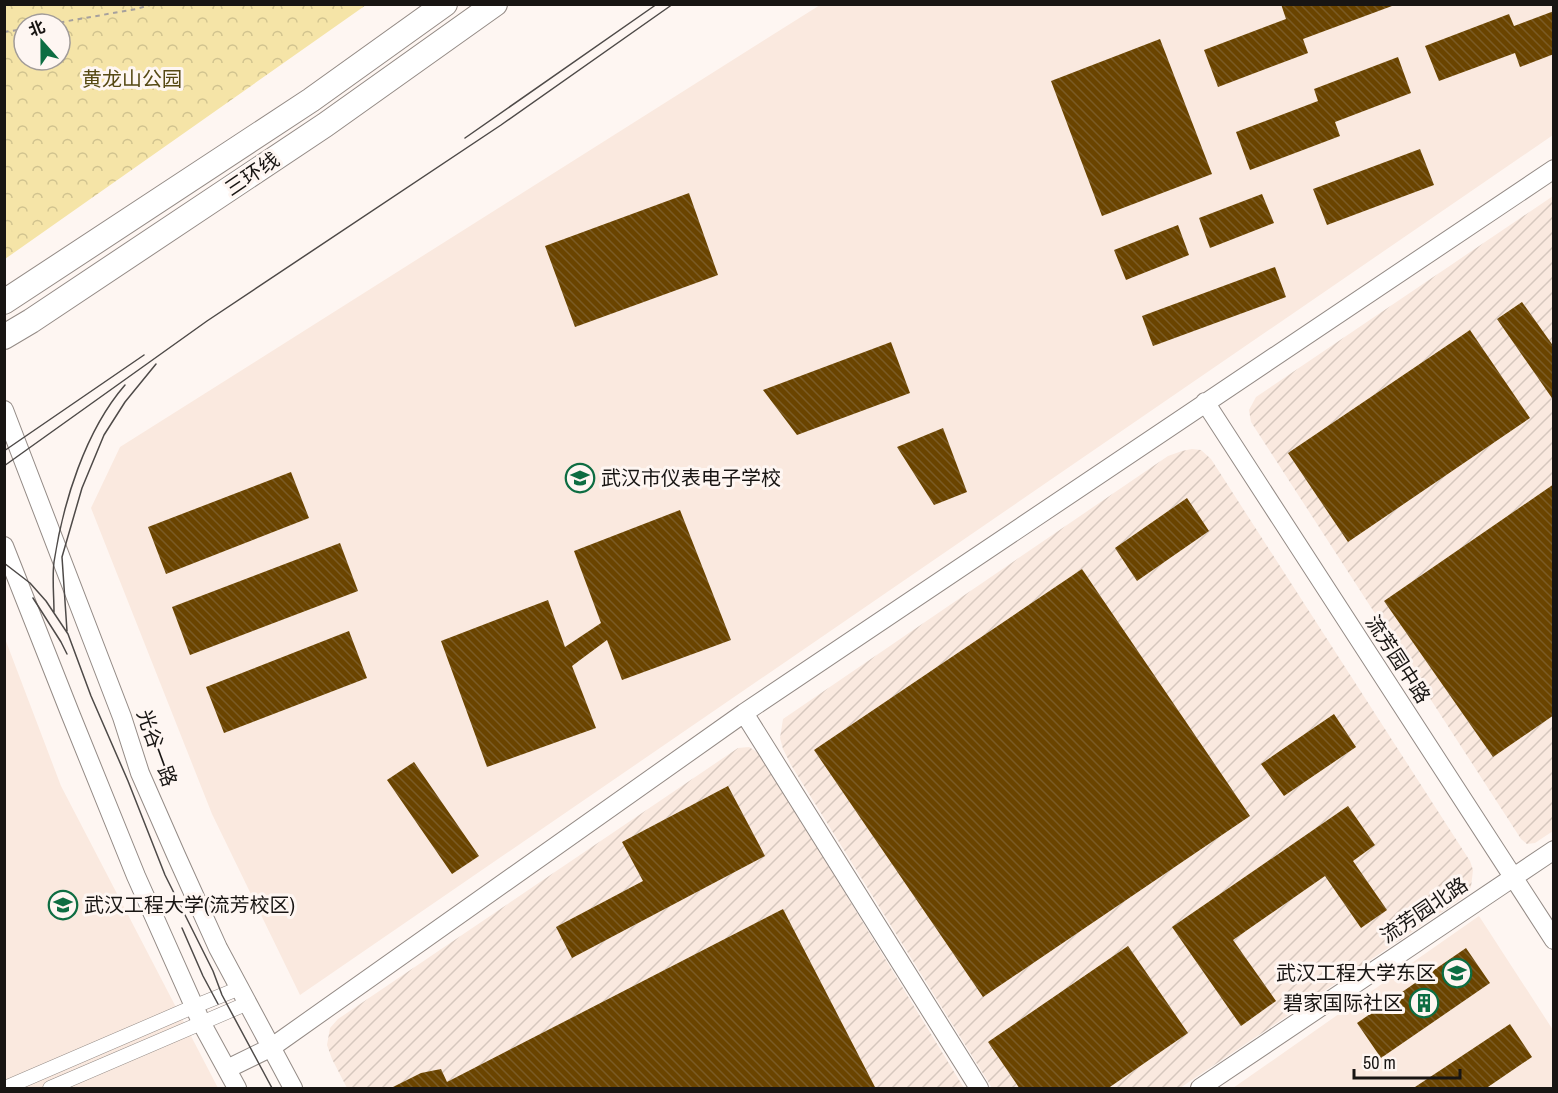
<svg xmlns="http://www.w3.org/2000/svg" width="1558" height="1093" viewBox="0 0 1558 1093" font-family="'Archivo Narrow','Noto Sans SC',sans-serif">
<defs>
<pattern id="industrial-furrows" width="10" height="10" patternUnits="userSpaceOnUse" patternTransform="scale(1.5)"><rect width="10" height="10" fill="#fae9df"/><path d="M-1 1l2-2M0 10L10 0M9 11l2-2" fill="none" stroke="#d6c7be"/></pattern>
<pattern id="park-crowns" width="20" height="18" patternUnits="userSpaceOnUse" patternTransform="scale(1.5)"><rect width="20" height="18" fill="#f5e4a7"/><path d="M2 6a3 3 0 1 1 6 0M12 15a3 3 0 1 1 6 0" fill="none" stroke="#d1c38f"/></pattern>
<pattern id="building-back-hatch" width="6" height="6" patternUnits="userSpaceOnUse" patternTransform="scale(1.5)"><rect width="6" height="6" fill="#6a4400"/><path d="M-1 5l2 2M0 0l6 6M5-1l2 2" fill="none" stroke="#7a5b25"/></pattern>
</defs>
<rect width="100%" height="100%" fill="#fef6f2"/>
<!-- built -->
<path fill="#fae9df" d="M 820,5 L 1553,5 L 1553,135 L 300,995 L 212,814 L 91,508 L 120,447 Z
M 4,636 L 61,786 L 218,1088 L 5,1088 Z
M 1479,916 L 1553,1030 L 1553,1088 L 1233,1088 Z"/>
<!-- industrial -->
<path fill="url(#industrial-furrows)" d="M 1553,196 L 1553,831 L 1535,843 L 1527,844 L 1521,839 L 1251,422 L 1249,410 L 1256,397 Z
M 1192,449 L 1201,450 L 1211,459 L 1470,861 L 1473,870 L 1471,887 L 1467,895 L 1180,1088 L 992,1088 L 791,765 L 783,749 L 780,738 L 783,719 L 1168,456 L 1182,451 Z
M 749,747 L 760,754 L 964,1088 L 347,1088 L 332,1059 L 327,1045 L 330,1028 L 338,1019 L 738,748 Z"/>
<!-- park -->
<path fill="url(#park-crowns)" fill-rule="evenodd" d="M 5,4 L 366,4 L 366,5 L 5,259 ZM 24,24 L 60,24 L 60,60 L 24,60 Z"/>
<!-- building -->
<path fill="url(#building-back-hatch)" d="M 1281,4 L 1392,4 L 1392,6 L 1303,39 L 1308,53 L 1218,87 L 1204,50 L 1286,19 Z
M 1554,11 L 1554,54 L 1520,67 L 1515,53 L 1439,81 L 1425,46 L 1509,14 L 1514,26 Z
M 1160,39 L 1212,174 L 1102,216 L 1051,81 Z
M 1398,57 L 1411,93 L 1335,122 L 1340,136 L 1250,170 L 1236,132 L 1318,101 L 1314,89 Z
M 1420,149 L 1434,185 L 1327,225 L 1313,189 Z
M 689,193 L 718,275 L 575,327 L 545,246 Z
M 1262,194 L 1274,223 L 1210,248 L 1199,218 Z
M 1178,225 L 1189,255 L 1126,280 L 1114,250 Z
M 1275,267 L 1286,297 L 1153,346 L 1142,316 Z
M 1522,302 L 1554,347 L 1554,401 L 1497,319 Z
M 1470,330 L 1530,418 L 1348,542 L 1288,453 Z
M 891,342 L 910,393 L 797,435 L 763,390 Z
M 943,428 L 967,492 L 934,505 L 897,447 Z
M 291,472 L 309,518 L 166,574 L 148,527 Z
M 1554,484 L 1554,715 L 1493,757 L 1384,601 Z
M 1187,498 L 1209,531 L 1137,581 L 1115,548 Z
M 680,510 L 731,640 L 622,680 L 607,640 L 572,666 L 596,728 L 487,767 L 441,641 L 548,600 L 565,647 L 601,623 L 574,551 Z
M 340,543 L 358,591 L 190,655 L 172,607 Z
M 1082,569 L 1250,816 L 983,997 L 814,750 Z
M 349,631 L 367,678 L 224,733 L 206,687 Z
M 1334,714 L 1356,747 L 1284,796 L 1261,764 Z
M 414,762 L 479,856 L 452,874 L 387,780 Z
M 728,786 L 765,856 L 572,958 L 556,927 L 643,881 L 622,842 Z
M 1348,806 L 1375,845 L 1353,861 L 1387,910 L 1361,928 L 1325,876 L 1233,940 L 1276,1001 L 1241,1026 L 1172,927 Z
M 783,909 L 876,1089 L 389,1089 L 421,1073 L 441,1069 L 447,1082 Z
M 1128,946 L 1188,1033 L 1107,1089 L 1020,1089 L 988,1042 Z
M 1466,948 L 1490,983 L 1381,1058 L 1357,1023 Z
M 1510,1024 L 1532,1057 L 1485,1089 L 1412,1089 Z"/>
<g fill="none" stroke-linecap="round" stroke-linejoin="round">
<!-- street casing -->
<g stroke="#948b86" stroke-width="15">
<path id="street" d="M 5,1088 L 193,1007 L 240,988
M 50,1088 L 248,1003"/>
</g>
<!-- secondary casing -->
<g stroke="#948b86" stroke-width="20">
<path id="secondary" d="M 1205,402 L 1554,940
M 4,410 L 122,717 L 140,773 L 176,855 L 218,948 L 293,1088
M 4,546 L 70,713 L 136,876 L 202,1024 L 237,1088
M 744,713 L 979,1088
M 227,1069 L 272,1047 L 744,713 L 1554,169
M 1200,1088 L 1554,850"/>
</g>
<!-- highway casing -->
<g stroke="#948b86" stroke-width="26">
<path id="highway" d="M 4,302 L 311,100 L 445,4
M 4,337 L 31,321 L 325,125 L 495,4"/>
</g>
<!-- path -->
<path stroke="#a6a09d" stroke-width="2" stroke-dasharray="4.5 4.5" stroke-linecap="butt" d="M 51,24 L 136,9 L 154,4
M 4,32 L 24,29"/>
<!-- street -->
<use href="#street" stroke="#fff" stroke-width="14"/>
<!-- secondary -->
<use href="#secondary" stroke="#fff" stroke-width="18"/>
<!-- highway -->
<use href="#highway" stroke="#fff" stroke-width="24"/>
<!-- tram -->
<path stroke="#4e4a48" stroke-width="1.5" d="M 465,138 L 657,4
M 4,451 L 144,355
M 4,466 L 207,321 L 501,125 L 673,4
M 4,563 L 30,583 L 46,601 L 68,634 L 91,696 L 128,781 L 165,875 L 213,971 L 222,995 L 272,1088
M 33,598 L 61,642 L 67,654
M 54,612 C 54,596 52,578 54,562 C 63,503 85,431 125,385
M 67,631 L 62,557 L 82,488 L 104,435 L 125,402 L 156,364
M 182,928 L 203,976 L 218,1004"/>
</g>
<!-- icons -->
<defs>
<g id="university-ring" transform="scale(1.5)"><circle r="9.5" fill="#fef6f2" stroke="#0d6d42" stroke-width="1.5"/><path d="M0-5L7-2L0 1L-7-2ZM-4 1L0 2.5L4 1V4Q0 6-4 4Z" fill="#0d6d42"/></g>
<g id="building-ring" transform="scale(1.5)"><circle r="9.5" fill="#fef6f2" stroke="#0d6d42" stroke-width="1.5"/><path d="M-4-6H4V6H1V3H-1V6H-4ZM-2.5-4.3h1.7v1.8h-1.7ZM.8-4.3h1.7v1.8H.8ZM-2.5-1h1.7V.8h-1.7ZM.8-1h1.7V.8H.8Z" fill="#0d6d42"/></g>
</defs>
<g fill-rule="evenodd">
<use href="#university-ring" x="580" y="478"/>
<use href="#university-ring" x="63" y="905"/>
<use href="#university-ring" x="1457" y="973"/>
<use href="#building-ring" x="1424" y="1003"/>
</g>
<g text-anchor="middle" stroke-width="6" stroke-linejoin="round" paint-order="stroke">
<!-- park labels -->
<g font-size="20" fill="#564914" stroke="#fef6f2">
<text x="132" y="86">黄龙山公园</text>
</g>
<!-- street labels -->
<g font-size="20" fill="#181513" stroke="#fef6f2">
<text transform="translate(252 174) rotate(-34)" y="7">三环线</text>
<text transform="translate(1398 659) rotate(57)" y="7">流芳园中路</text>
<text transform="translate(157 748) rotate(70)" y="7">光谷一路</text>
<text transform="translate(1424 910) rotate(-34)" y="7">流芳园北路</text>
</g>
<!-- poi labels -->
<g font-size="20" fill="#181513" stroke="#fef6f2" text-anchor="start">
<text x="601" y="485">武汉市仪表电子学校</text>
<text x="84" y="912">武汉工程大学(流芳校区)</text>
<text x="1436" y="980" text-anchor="end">武汉工程大学东区</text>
<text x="1403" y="1010" text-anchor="end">碧家国际社区</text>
</g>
</g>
<!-- border -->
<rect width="1558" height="1093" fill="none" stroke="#181513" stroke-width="12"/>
<!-- north arrow -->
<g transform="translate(42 42) rotate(339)"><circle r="28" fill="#fef6f2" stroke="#a29c99" stroke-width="1.5"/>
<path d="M0-4.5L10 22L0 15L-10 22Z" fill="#0d6d42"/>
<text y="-9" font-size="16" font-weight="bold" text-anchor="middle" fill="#181513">北</text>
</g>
<!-- scale -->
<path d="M1354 1069v9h106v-9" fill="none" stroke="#181513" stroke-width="3"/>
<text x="1363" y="1069" font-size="18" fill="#181513" stroke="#fef6f2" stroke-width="4.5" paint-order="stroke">50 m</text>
</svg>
